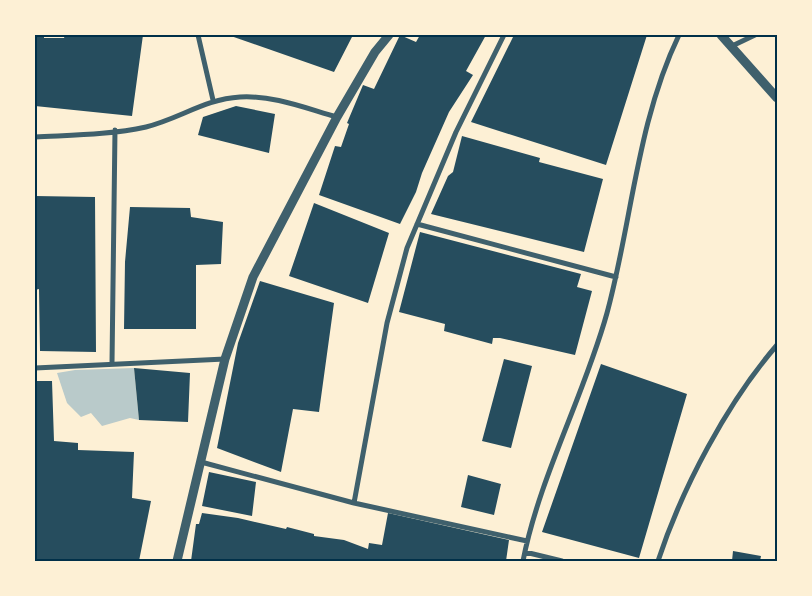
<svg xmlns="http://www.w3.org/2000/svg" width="812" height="596" viewBox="0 0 812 596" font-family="'Golos Text',sans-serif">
<rect width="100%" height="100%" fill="#fdf0d5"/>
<!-- green -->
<path fill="#b9caca" d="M 134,368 L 139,420 L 130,418 L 102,426 L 91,413 L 81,417 L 67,403 L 57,373 L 75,370 Z"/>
<!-- building -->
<path fill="#264d5e" d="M 35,35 L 44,35 L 44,38 L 64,38 L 65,35 L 143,35 L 132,116 L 35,106 Z
M 228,35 L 353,35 L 334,72 Z
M 400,35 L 416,42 L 420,35 L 486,35 L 466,71 L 473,75 L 449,112 L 422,173 L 416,192 L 400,224 L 319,195 L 335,146 L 341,147 L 349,124 L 347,123 L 363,85 L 374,89 Z
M 514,35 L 647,35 L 606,165 L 471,122 Z
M 236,106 L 275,114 L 269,153 L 198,135 L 203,117 Z
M 462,136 L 540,158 L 539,162 L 603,179 L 584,252 L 431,214 L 448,176 L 453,172 Z
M 35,196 L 95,197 L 96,352 L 40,351 L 39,289 L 35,290 Z
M 314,203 L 389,233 L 368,303 L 289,276 Z
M 130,207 L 190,208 L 191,217 L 223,222 L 221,264 L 196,265 L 196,329 L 124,329 L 125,262 Z
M 420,232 L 581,274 L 577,287 L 592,291 L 575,355 L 500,338 L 493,338 L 492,344 L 444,331 L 445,324 L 399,312 Z
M 260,281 L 334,303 L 319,412 L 293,409 L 281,472 L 217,448 L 238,343 Z
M 504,359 L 532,366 L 511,448 L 482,441 Z
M 601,364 L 687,394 L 639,558 L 542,532 Z
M 134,368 L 190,373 L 188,422 L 139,420 Z
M 35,381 L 52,381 L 54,441 L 78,443 L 78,450 L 134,452 L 132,498 L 151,501 L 139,561 L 35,561 Z
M 209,472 L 256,482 L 252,516 L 202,506 Z
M 468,475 L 501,484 L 494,515 L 461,507 Z
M 202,513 L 238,518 L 286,529 L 287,527 L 314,534 L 314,536 L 344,540 L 368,549 L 369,543 L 382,545 L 388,513 L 509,540 L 506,561 L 256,561 L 244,559 L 243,561 L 191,561 L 196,524 L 199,524 Z
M 733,551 L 761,556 L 760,561 L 732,561 Z"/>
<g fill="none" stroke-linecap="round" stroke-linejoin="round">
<!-- minor -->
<path stroke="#3f606c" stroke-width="5" d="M 198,35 L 213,100
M 732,46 L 755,35
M 35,137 C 71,135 110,135 146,127 C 179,119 205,99 240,97 C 273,95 305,108 337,117
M 417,224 L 616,277
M 112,363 L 115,130
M 35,368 L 225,359
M 201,462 L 354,503 L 527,541
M 354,503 L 387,323 L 407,248 L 456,132 L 504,35
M 525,552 L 562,561
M 523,561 C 539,478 584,396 607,313 C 632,221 637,122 679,35
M 658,561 C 682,488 727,403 777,345"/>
<!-- tertiary -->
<path stroke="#3f606c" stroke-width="9" d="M 721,35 L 777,98
M 177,561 L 225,359 L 253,277 L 337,117 L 375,52 L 389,35"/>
</g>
<!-- border -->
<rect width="812" height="596" fill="none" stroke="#fdf0d5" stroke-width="72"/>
<rect x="36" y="36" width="740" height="524" fill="none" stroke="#003049" stroke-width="2"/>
</svg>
